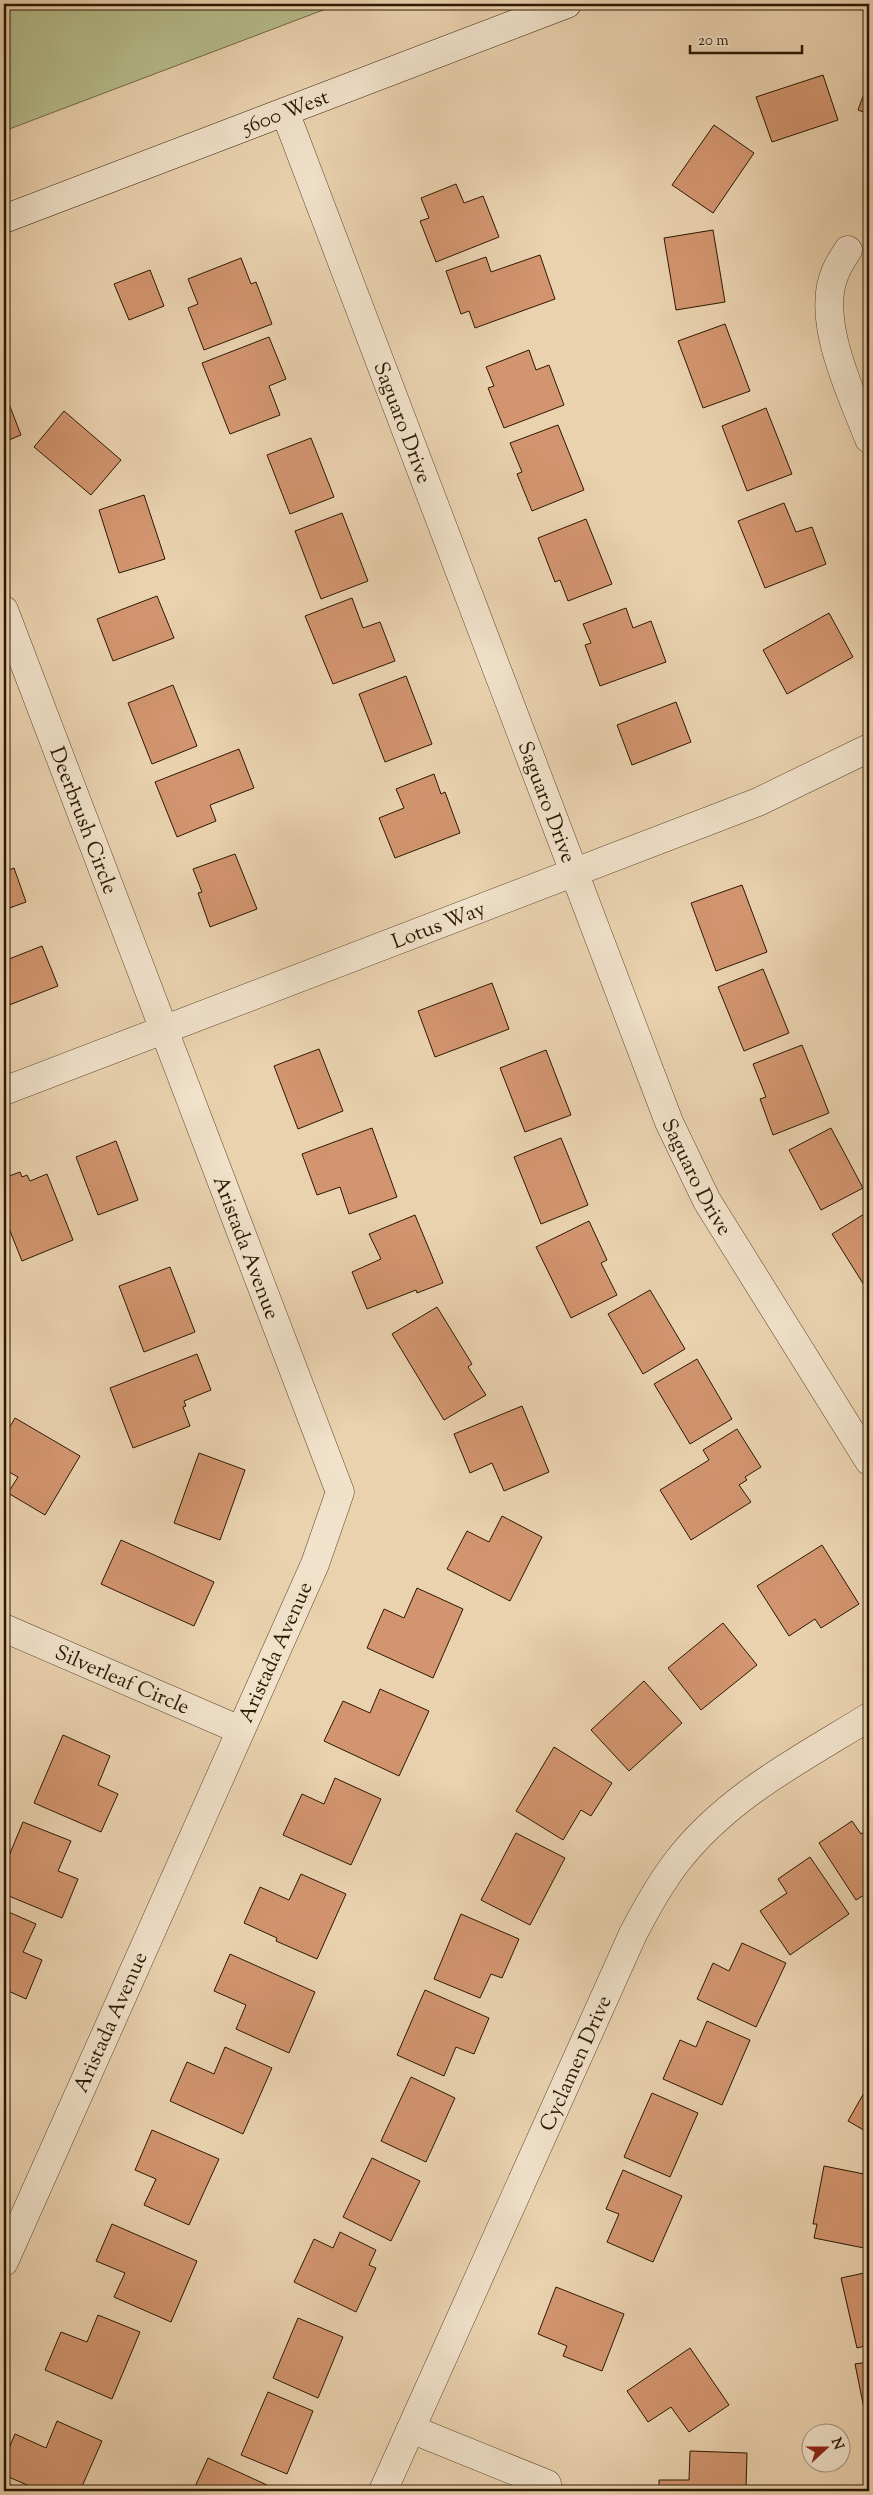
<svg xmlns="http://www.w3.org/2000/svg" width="873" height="2495" viewBox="0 0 873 2495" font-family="'Sorts Mill Goudy',serif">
<rect width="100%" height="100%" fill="#ead2af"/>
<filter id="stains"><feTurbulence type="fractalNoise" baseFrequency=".004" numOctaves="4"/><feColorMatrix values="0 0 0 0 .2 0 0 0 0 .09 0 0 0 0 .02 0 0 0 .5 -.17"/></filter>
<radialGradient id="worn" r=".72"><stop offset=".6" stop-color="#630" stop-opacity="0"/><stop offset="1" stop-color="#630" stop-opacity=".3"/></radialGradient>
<!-- green -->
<path fill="#b6bc8b" stroke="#716a46" d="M 4,4 L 339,4 L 4,131 Z"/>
<!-- building -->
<path fill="#d2956f" stroke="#2c1801" d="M 823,75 L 838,120 L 772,142 L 756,97 Z
M 869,80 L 869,114 L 858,110 Z
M 714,125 L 754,153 L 713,213 L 672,185 Z
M 456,184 L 464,203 L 483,196 L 499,237 L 436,262 L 420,221 L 429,218 L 421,198 Z
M 713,230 L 725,302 L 676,310 L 664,238 Z
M 540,255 L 555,299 L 475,328 L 469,311 L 461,314 L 446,271 L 486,257 L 491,272 Z
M 241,258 L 251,284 L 256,282 L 272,324 L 204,350 L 188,308 L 198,304 L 188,279 Z
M 150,270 L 164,306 L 129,320 L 114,284 Z
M 725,324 L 750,391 L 703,408 L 678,341 Z
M 269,337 L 286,379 L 269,386 L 280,415 L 230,434 L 202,363 Z
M 529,350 L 536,370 L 549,365 L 564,405 L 504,428 L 488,388 L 494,386 L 486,367 Z
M 4,391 L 21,435 L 4,442 Z
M 766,408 L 792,474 L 747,491 L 722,426 Z
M 64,411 L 121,460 L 91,495 L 34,447 Z
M 558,425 L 584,490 L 532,511 L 517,474 L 522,472 L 510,443 Z
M 311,438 L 334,497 L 290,514 L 267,455 Z
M 144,495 L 165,559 L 119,573 L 99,510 Z
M 784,503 L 796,532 L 812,527 L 826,564 L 765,588 L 738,521 Z
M 342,513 L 368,581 L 321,599 L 295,531 Z
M 586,519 L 612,584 L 568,601 L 560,580 L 555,582 L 538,538 Z
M 157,596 L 174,638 L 113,661 L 97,619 Z
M 352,598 L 363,628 L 380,622 L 395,661 L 333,684 L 305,616 Z
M 626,608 L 633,628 L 651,621 L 666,662 L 600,686 L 585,645 L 591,643 L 583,624 Z
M 829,613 L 853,657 L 787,694 L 763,650 Z
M 406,676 L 432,744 L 385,762 L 359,694 Z
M 173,685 L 197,746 L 152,764 L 128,703 Z
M 676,702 L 691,742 L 632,765 L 617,725 Z
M 239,749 L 254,788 L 210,805 L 216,821 L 177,837 L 155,782 Z
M 434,774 L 441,794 L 445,792 L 460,833 L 395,858 L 379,818 L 404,808 L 396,789 Z
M 869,831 L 869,849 L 863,833 Z
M 235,854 L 257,909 L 210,927 L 198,893 L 202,892 L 193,869 Z
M 14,868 L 26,902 L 4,910 L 4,872 Z
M 742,885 L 767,952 L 716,971 L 691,903 Z
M 42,946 L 58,986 L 4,1007 L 4,961 Z
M 763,969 L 789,1033 L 744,1051 L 718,987 Z
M 492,983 L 509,1029 L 435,1057 L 418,1011 Z
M 802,1045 L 829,1113 L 773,1135 L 760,1099 L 766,1097 L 753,1064 Z
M 319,1049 L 343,1111 L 298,1129 L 274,1066 Z
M 546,1050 L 571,1115 L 525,1132 L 500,1068 Z
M 372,1128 L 397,1197 L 349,1214 L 340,1187 L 317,1195 L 302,1154 Z
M 831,1128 L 863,1188 L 821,1210 L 789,1150 Z
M 561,1138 L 588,1205 L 541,1224 L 514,1157 Z
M 116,1141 L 138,1200 L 98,1215 L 76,1157 Z
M 20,1172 L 22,1177 L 27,1175 L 30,1181 L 47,1174 L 73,1240 L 22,1261 L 6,1221 L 4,1222 L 4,1178 Z
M 869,1211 L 869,1293 L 832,1234 Z
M 415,1215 L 443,1283 L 417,1293 L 416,1290 L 367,1309 L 352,1272 L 381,1259 L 369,1234 Z
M 589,1221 L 607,1260 L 601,1263 L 617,1295 L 571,1318 L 536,1247 Z
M 170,1267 L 195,1332 L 144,1352 L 119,1286 Z
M 650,1290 L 685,1349 L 643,1374 L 608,1314 Z
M 437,1307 L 472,1364 L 468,1367 L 486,1395 L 444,1420 L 392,1334 Z
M 197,1354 L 211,1390 L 184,1401 L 186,1406 L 183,1407 L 190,1426 L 133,1448 L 110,1388 Z
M 697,1359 L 732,1419 L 690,1444 L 654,1384 Z
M 522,1406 L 549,1472 L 504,1491 L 492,1463 L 470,1473 L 454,1434 Z
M 15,1418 L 80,1456 L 45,1515 L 8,1493 L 18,1477 L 4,1469 L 4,1437 Z
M 737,1429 L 761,1467 L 745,1477 L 747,1480 L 739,1485 L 751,1502 L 691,1540 L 660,1490 L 709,1460 L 703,1450 Z
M 199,1453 L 245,1470 L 220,1540 L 174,1523 Z
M 502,1516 L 542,1537 L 510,1601 L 447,1569 L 467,1531 L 489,1542 Z
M 121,1540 L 214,1582 L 194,1626 L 101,1584 Z
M 822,1545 L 859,1604 L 821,1628 L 815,1619 L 789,1636 L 757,1586 Z
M 417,1588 L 463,1609 L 433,1678 L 367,1648 L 384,1609 L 404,1618 Z
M 723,1623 L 757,1665 L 701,1710 L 668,1668 Z
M 644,1681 L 682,1723 L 629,1771 L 591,1730 Z
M 380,1689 L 429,1711 L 399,1776 L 324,1741 L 343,1701 L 370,1713 Z
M 63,1735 L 110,1756 L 98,1785 L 118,1794 L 101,1832 L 34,1803 Z
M 554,1747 L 612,1783 L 591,1816 L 581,1810 L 563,1840 L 516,1811 Z
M 335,1778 L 381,1799 L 351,1865 L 283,1835 L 302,1794 L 324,1804 Z
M 852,1821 L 861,1834 L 869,1828 L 869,1892 L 856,1900 L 819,1843 Z
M 23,1822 L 71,1841 L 58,1871 L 78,1879 L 62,1918 L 4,1894 L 4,1868 Z
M 516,1833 L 565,1858 L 530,1925 L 481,1900 Z
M 810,1857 L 849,1914 L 790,1955 L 760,1911 L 787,1893 L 778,1879 Z
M 301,1874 L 346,1894 L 317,1959 L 276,1941 L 277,1938 L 244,1923 L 260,1887 L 289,1900 Z
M 4,1910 L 36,1924 L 23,1952 L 42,1960 L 26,1999 L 4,1989 Z
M 461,1914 L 519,1939 L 502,1978 L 491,1974 L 480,1998 L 434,1979 Z
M 742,1943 L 786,1963 L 756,2027 L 697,1999 L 713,1963 L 729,1971 Z
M 230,1954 L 315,1992 L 289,2053 L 236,2029 L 246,2005 L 214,1991 Z
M 425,1990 L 489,2018 L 474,2054 L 456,2047 L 444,2076 L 397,2055 Z
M 707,2021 L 750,2040 L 722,2105 L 663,2079 L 680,2040 L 696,2047 Z
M 225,2047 L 272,2068 L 243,2134 L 170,2101 L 187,2062 L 214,2074 Z
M 411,2077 L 455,2098 L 426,2162 L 381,2141 Z
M 869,2084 L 869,2133 L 848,2121 Z
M 652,2093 L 698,2113 L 670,2177 L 624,2157 Z
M 152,2130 L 219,2159 L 189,2225 L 144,2205 L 156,2179 L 135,2170 Z
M 372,2158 L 420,2181 L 391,2241 L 343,2217 Z
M 824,2166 L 869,2175 L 869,2218 L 864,2248 L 814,2238 L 817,2224 L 813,2224 Z
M 623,2170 L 682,2196 L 653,2262 L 607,2242 L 619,2214 L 606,2209 Z
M 112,2224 L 197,2261 L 171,2322 L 114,2297 L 125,2273 L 96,2261 Z
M 340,2232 L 376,2250 L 369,2265 L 376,2268 L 356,2312 L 294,2282 L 314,2239 L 333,2248 Z
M 869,2272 L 869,2345 L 857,2348 L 841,2278 Z
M 556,2287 L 624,2314 L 602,2371 L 563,2356 L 567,2346 L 538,2334 Z
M 98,2315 L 140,2332 L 112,2399 L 45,2370 L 61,2332 L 87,2342 Z
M 298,2318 L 343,2337 L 318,2398 L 273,2378 Z
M 690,2348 L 729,2405 L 689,2432 L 671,2407 L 648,2422 L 627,2391 Z
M 869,2362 L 869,2433 L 855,2364 Z
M 268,2392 L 313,2411 L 287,2474 L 241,2455 Z
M 57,2421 L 102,2441 L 80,2491 L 41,2491 L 4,2475 L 4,2460 L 15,2434 L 46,2448 Z
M 690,2451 L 747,2453 L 746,2488 L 722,2488 L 722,2491 L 659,2491 L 659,2480 L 689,2480 Z
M 208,2458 L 267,2485 L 265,2491 L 193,2491 Z"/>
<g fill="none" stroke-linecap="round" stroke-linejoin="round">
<!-- minor casing -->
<g stroke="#5c462c" stroke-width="29">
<g id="minor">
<path id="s1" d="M 285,112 L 669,1122 L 707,1201 L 869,1461"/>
<path d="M 848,250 C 843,258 838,265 835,273 C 815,320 852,395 869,439"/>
<path id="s2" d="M 4,610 L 340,1492 L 315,1564 L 4,2262"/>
<path id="s3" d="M 4,1091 L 758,802 L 869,748"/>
<path id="s4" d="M 4,1628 L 240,1730"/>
<path d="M 411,2429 L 547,2484"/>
<path id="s5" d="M 383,2491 L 633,1934 C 646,1909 659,1885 676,1863 C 726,1797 801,1759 869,1717"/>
</g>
</g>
<!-- secondary casing -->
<g stroke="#2c1801" stroke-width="29">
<g id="secondary">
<path id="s6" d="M 4,219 L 567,4"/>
</g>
</g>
<!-- minor -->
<use href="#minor" stroke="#f1e2cb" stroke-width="28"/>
<!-- secondary -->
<use href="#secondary" stroke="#f1e2cb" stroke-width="28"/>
</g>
<g text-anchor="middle" stroke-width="4.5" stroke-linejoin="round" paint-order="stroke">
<!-- street labels -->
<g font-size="21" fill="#2c1801" stroke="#f1e2cb">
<text dy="7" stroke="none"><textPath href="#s6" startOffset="301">5600 West</textPath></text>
<text dy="7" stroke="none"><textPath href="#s1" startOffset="332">Saguaro Drive</textPath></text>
<text dy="7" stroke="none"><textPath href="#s1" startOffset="738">Saguaro Drive</textPath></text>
<text dy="7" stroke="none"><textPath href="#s2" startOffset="225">Deerbrush Circle</textPath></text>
<text dy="7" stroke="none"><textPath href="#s3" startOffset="465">Lotus Way</textPath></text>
<text dy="7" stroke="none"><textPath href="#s1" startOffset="1142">Saguaro Drive</textPath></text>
<text dy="7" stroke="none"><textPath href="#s2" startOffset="682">Aristada Avenue</textPath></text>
<text transform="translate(275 1652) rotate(-66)" y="7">Aristada Avenue</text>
<text dy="7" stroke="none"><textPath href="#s4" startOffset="129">Silverleaf Circle</textPath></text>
<text transform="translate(110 2022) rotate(-66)" y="7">Aristada Avenue</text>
<text dy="7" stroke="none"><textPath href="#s5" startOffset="469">Cyclamen Drive</textPath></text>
</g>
</g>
<!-- margin -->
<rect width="873" height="2495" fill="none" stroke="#ead2af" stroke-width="20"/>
<rect x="5" y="5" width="863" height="2485" fill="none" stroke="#2c1801" stroke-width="2.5"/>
<rect x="10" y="10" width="853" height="2475" fill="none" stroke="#2c1801"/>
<!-- north arrow -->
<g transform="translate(826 2448) rotate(69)"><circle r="24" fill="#f1e2cb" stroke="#a2917a"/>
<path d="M0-4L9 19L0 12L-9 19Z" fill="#8f2418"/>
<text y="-8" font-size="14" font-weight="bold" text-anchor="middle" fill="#2c1801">N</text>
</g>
<!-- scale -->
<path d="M690 45v8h112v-8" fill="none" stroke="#2c1801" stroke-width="2.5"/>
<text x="698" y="45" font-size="15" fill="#2c1801" stroke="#f1e2cb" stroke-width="4" paint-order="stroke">20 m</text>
<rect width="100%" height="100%" filter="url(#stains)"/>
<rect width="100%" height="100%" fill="url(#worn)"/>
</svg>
